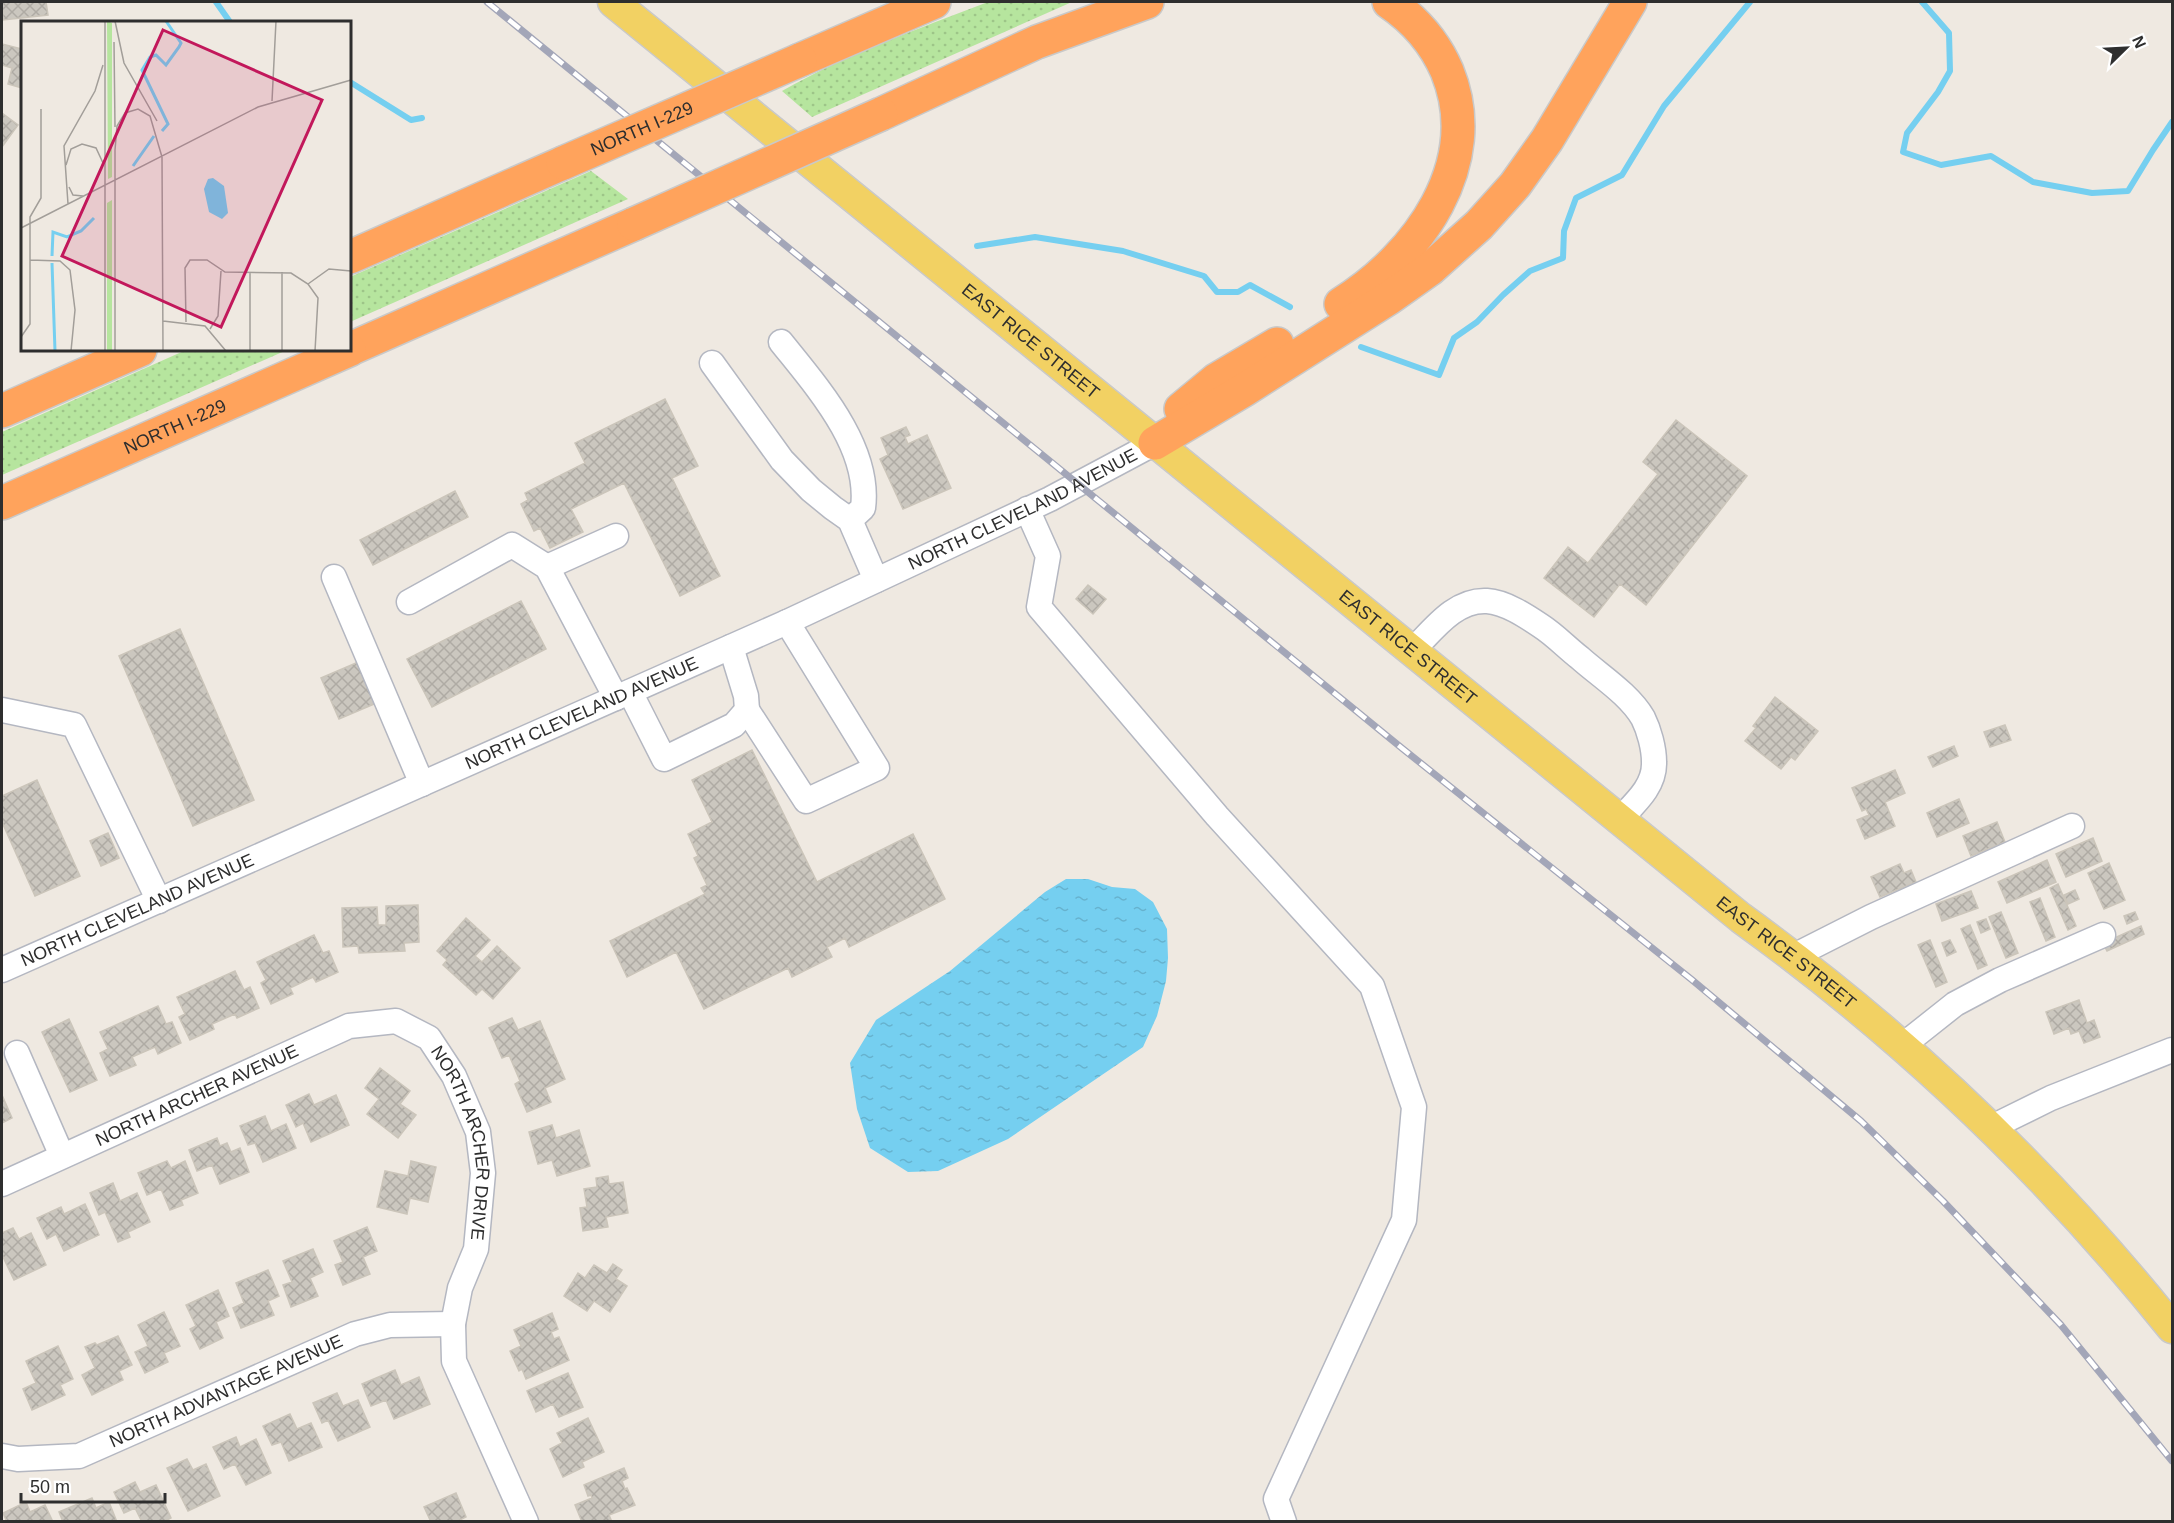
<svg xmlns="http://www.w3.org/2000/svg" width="2174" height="1523" viewBox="0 0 2174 1523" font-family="Arial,sans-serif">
<defs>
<pattern id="grass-dots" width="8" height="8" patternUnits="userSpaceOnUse" patternTransform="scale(1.5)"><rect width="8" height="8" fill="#b6e59e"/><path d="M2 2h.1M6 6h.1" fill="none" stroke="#9dc588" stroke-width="1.8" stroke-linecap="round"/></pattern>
<pattern id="water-ripples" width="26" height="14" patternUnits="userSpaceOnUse" patternTransform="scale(1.5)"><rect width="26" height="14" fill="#75cff0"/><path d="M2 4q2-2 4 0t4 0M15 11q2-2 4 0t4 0" fill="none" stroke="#66b2ce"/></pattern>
<pattern id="building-cross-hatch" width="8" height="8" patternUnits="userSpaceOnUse" patternTransform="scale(1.5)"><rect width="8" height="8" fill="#cbc7bf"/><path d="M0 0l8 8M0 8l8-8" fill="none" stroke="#afaba4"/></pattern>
</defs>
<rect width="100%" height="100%" fill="#efe9e1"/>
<!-- grass -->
<path fill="url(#grass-dots)" d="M 988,2 L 1072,2 L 812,117 L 782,91 C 847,54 918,29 988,2 Z
M 591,171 L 628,199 L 350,322 L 350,277 Z
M 186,350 L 287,350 L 2,475 L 2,432 Z"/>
<!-- water -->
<path fill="url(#water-ripples)" d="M 1066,879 L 1088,879 L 1112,887 L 1135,889 L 1153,902 L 1167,929 L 1168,958 L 1166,981 L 1157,1016 L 1143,1047 L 1008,1139 L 938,1171 L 908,1172 L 870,1148 L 857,1109 L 850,1063 L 876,1020 L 950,971 L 1045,892 Z"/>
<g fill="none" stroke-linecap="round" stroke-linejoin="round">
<!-- stream -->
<path stroke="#75cff0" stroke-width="6" d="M 216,2 L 230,22
M 1922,2 L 1949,33 L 1950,71 L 1938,92 L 1907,133 L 1903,152 L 1941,165 L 1991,156 L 2033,182 L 2092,193 L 2128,191 L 2153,150 L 2172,122
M 350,82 L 411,120 L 422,118
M 977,246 L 1035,237 L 1123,251 L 1204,276 L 1217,292 L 1238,292 L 1250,285 L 1290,307
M 1361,347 L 1439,375 L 1454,338 L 1477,322 L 1503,295 L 1530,271 L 1563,258 L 1564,231 L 1576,198 L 1622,175 L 1664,106 L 1750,2"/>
</g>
<!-- building -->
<path fill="url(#building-cross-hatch)" stroke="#cbc5ba" stroke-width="1.5" d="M 2,2 L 46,2 L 48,15 L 3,20 Z
M 2,44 L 22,49 L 22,88 L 8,84 L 12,68 L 2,65 Z
M 2,113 L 18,125 L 2,147 Z
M 665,399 L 698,466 L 672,478 L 720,576 L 680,596 L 624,483 L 571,509 L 583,532 L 550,548 L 540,528 L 534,531 L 521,504 L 528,500 L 525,493 L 585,463 L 575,443 Z
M 1676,420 L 1747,476 L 1646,605 L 1620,584 L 1594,617 L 1544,578 L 1568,547 L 1588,563 L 1658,474 L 1643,462 Z
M 906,427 L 910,435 L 905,437 L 908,444 L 927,435 L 951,488 L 903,509 L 880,459 L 888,455 L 881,438 Z
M 455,491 L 468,517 L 373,565 L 360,540 Z
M 1088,585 L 1106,599 L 1093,614 L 1076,599 Z
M 521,601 L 546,649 L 432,707 L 407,659 Z
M 180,629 L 254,800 L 193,826 L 119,656 Z
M 363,660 L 381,701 L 339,719 L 321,678 Z
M 1775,697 L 1818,731 L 1795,760 L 1791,757 L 1781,769 L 1745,741 L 1756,728 L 1753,726 Z
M 2005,725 L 2011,740 L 1990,747 L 1984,732 Z
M 1954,746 L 1958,756 L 1933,767 L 1928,757 Z
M 752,750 L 817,882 L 913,834 L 945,899 L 849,947 L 845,938 L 827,947 L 832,957 L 792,977 L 788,968 L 704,1009 L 676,952 L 627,977 L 610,941 L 705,894 L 701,888 L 707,885 L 694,858 L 698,856 L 688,834 L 712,822 L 692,780 Z
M 1895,770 L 1905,793 L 1885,802 L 1895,826 L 1865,839 L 1857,820 L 1869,815 L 1866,809 L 1862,811 L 1852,788 Z
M 37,780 L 80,876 L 35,896 L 2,822 L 2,796 Z
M 1959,799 L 1969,823 L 1937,837 L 1927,813 Z
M 1997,822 L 2005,842 L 1971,856 L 1963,836 Z
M 108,833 L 119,858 L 101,866 L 90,841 Z
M 2093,838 L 2102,861 L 2066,877 L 2056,854 Z
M 2047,860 L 2056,882 L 2007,903 L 1998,882 Z
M 2109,863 L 2125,900 L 2104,909 L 2088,873 Z
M 1900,864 L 1904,873 L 1911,870 L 1916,882 L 1880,897 L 1871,877 Z
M 2058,884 L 2076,926 L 2068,930 L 2050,888 Z
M 2075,890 L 2079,899 L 2068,904 L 2064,895 Z
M 1971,891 L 1978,908 L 1942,921 L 1936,904 Z
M 2040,898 L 2055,937 L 2046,941 L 2030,902 Z
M 418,905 L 419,942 L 404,943 L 405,951 L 359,953 L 358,946 L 343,947 L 342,908 L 377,907 L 378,925 L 386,925 L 386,906 Z
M 2001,912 L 2018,953 L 2006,958 L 1989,917 Z
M 2135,912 L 2138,919 L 2127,924 L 2124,916 Z
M 466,918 L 490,940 L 475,956 L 482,962 L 497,946 L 520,968 L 493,999 L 482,989 L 476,995 L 443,965 L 447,960 L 437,951 Z
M 1986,919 L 1990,929 L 1981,933 L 1977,922 Z
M 1970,925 L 1987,965 L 1978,969 L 1961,929 Z
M 2141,926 L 2144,934 L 2107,951 L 2103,943 Z
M 314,935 L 323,953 L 329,951 L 338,972 L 316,982 L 313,977 L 290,988 L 293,994 L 271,1004 L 261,983 L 266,980 L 257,962 Z
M 1930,940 L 1947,982 L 1936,987 L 1918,945 Z
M 1950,940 L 1956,952 L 1947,956 L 1942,943 Z
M 235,971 L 244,990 L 250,987 L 259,1008 L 237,1018 L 235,1014 L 212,1024 L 214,1029 L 190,1040 L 179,1017 L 185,1014 L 177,997 Z
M 2079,1000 L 2087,1023 L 2094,1020 L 2100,1037 L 2084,1043 L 2079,1031 L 2071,1034 L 2069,1028 L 2054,1034 L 2046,1012 Z
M 158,1006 L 166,1024 L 172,1022 L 181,1043 L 158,1054 L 155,1047 L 132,1057 L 136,1065 L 110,1076 L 100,1053 L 108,1049 L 100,1032 Z
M 512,1018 L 518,1030 L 540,1021 L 565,1079 L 545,1088 L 551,1102 L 527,1112 L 515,1084 L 520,1081 L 509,1055 L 502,1058 L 489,1028 Z
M 69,1019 L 97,1080 L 70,1092 L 42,1032 Z
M 380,1068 L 410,1091 L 400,1104 L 416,1115 L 398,1138 L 367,1114 L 379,1099 L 365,1088 Z
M 309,1094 L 314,1105 L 336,1095 L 349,1125 L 311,1142 L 303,1123 L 296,1127 L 286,1105 Z
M 2,1095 L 12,1118 L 2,1123 Z
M 265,1116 L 271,1131 L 286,1124 L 296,1148 L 263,1162 L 255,1143 L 248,1145 L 240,1126 Z
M 552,1125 L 556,1138 L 579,1130 L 590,1166 L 557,1176 L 552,1160 L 538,1164 L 529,1132 Z
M 217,1138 L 220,1146 L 227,1143 L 231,1152 L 240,1148 L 249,1172 L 220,1184 L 212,1165 L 197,1171 L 189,1150 Z
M 167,1161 L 171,1168 L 185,1161 L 198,1193 L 181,1200 L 183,1205 L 170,1210 L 161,1189 L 147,1195 L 138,1173 Z
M 411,1161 L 436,1167 L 428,1202 L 410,1198 L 407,1214 L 377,1207 L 385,1171 L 408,1176 Z
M 608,1176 L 609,1184 L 623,1182 L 628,1213 L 606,1217 L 608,1227 L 583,1231 L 580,1208 L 587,1207 L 584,1189 L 597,1187 L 596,1178 Z
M 113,1183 L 120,1201 L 137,1193 L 150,1222 L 128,1232 L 130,1237 L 118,1242 L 105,1212 L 99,1215 L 90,1193 Z
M 85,1204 L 99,1235 L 64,1251 L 56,1234 L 47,1239 L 37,1218 L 61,1207 L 64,1214 Z
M 367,1227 L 377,1251 L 363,1257 L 370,1274 L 343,1285 L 335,1265 L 343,1262 L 334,1241 Z
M 13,1228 L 19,1239 L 31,1233 L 46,1265 L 14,1280 L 3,1257 L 2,1258 L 2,1233 Z
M 313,1249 L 323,1272 L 310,1278 L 318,1296 L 291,1307 L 283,1285 L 292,1282 L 283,1261 Z
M 613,1264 L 622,1270 L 616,1279 L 627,1286 L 610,1312 L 594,1301 L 587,1311 L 564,1296 L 578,1273 L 585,1278 L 594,1265 L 607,1273 Z
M 268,1270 L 279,1296 L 268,1301 L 274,1315 L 241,1328 L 233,1308 L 244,1303 L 236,1283 Z
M 218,1290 L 229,1316 L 216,1322 L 223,1338 L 200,1349 L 190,1329 L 196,1326 L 186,1305 Z
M 164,1312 L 180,1346 L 164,1353 L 168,1362 L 145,1373 L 135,1352 L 148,1346 L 138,1325 Z
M 552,1313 L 558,1329 L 551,1332 L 554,1339 L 559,1337 L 569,1360 L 526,1379 L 522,1369 L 519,1371 L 510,1351 L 521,1346 L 514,1330 Z
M 118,1336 L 132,1365 L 119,1371 L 123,1380 L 92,1395 L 82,1375 L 95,1368 L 85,1347 L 95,1343 L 97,1345 Z
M 58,1346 L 73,1379 L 60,1385 L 65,1395 L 32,1410 L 23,1389 L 36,1383 L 26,1361 Z
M 395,1370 L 401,1385 L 419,1377 L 430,1404 L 394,1419 L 386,1400 L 371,1406 L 362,1384 Z
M 568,1373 L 583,1407 L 559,1417 L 553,1404 L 536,1412 L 527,1391 Z
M 337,1393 L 343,1406 L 358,1400 L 370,1427 L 338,1441 L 328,1420 L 322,1423 L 313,1403 Z
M 290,1414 L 297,1429 L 311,1423 L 322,1447 L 289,1461 L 281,1442 L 272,1445 L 263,1426 Z
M 588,1418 L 604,1452 L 582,1462 L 584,1467 L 563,1477 L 550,1449 L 562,1443 L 557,1433 Z
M 236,1437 L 240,1447 L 256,1439 L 271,1473 L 246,1485 L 235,1464 L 224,1469 L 213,1447 Z
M 187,1459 L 193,1470 L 206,1464 L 220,1496 L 188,1511 L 167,1468 Z
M 624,1468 L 628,1478 L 622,1481 L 625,1489 L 627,1488 L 635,1505 L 609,1515 L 612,1522 L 582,1522 L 575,1505 L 592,1498 L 591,1495 L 588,1496 L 584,1485 Z
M 135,1482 L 140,1492 L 156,1485 L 171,1518 L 163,1522 L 142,1522 L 135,1508 L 124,1513 L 114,1492 Z
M 456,1493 L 466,1517 L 456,1522 L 431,1522 L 424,1507 Z
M 92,1498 L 96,1508 L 109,1502 L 117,1522 L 63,1522 L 59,1512 Z
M 26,1502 L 30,1512 L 45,1505 L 53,1522 L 7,1522 L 3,1513 Z"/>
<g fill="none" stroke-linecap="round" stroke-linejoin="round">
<!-- minor casing -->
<g stroke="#b4b7c1" stroke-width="27">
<g id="minor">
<path d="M 781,342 C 817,387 871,447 863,508 L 850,520"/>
<path d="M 712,363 L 782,460 L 811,490 L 833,508 L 850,520 L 876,580"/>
<path d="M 1027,509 L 1048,556 L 1039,607 L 1217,816 L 1372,986 L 1414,1107 L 1404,1220 L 1276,1499 L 1284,1522"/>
<path d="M 547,567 L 616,536"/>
<path d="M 334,577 L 422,784"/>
<path d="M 409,602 L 512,545 L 547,567 L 616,698"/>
<path d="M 1413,650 C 1433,630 1455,599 1487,601 C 1505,602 1526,616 1541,626 C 1555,635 1567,648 1580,658 C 1600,676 1629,694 1643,718 C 1649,730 1654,748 1654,762 C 1655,786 1635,803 1620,819"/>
<path d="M 630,692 L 664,759 L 734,725 L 747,710 L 746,696 L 731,647"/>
<path d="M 2,710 L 74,725 L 159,901"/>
<path d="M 747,710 L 806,801 L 877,768 L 787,622"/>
<path d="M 1794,956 L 1871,917 L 2072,826"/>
<path id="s1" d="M 2,970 L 787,622 L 1050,499 L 1155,443"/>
<path d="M 1902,1046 L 1955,1004 L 2000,980 L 2103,935"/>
<path d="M 17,1053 L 62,1156"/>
<path d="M 1992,1127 L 2051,1098 L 2172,1050"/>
<path id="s2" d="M 2,1184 L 349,1026 L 396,1021 L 429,1038 L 454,1076 L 478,1132 L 483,1173 L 476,1249 L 460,1288 L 453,1324 L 454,1361 L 526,1522"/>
<path id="s3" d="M 2,1456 L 18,1459 L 79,1456 L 355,1334 L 390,1325 L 453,1324"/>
</g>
</g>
<!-- major casing -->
<g stroke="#c9c9c9" stroke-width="33">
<g id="major">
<path id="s4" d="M 613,2 L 1741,918 C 1903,1035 2048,1173 2172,1328"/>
</g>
</g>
<!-- highway casing -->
<g stroke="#c9c9c9" stroke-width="36">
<g id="highway">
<path d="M 800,60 L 934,2"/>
<path d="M 881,114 L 1037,42 L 1147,2"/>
<path d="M 350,257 L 563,163"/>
<path d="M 1341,304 C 1418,256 1485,164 1447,71 C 1435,43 1414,19 1389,2"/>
<path d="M 350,349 L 634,224"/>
<path d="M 1181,409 L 1216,380 L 1277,344"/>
<path d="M 2,411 L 140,350"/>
<path d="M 1155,443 L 1244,390 L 1389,298 L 1430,269 L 1479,225 L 1515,185 L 1547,140 L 1630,2"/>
<path id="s5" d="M 2,503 L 349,350"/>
</g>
</g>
<!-- minor -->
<use href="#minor" stroke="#fff" stroke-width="24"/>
<!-- major -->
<use href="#major" stroke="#f2d163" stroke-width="30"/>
<!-- highway -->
<use href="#highway" stroke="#ffa35c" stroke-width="33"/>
<!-- rail casing -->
<g stroke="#a3a6b8" stroke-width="7">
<path id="rail" d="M 487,2 L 1403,749 L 1691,979 L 1861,1121 L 1943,1201 L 2061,1325 L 2172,1461"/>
</g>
<!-- rail -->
<use href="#rail" stroke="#fff" stroke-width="4.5" stroke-dasharray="14" stroke-linecap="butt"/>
<!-- highway-bridge casing -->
<g stroke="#c9c9c9" stroke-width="36" stroke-linecap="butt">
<g id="highway-bridge">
<path id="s6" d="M 563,163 L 800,60"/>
<path d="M 634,224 L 881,114"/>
</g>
</g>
<!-- highway-bridge -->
<use href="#highway-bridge" stroke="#ffa35c" stroke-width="33"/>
</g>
<g text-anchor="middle" stroke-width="4.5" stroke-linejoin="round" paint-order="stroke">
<!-- street labels -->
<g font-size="18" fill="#2e2e2e" stroke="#fff">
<text dy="6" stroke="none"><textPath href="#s6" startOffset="86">NORTH I-229</textPath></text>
<text dy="6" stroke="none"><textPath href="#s4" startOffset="538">EAST RICE STREET</textPath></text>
<text dy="6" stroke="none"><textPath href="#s5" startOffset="189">NORTH I-229</textPath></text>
<text dy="6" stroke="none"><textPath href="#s1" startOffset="1120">NORTH CLEVELAND AVENUE</textPath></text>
<text dy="6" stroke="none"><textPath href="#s4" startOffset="1024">EAST RICE STREET</textPath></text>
<text dy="6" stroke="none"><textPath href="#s1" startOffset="634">NORTH CLEVELAND AVENUE</textPath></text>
<text dy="6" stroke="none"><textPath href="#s1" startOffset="148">NORTH CLEVELAND AVENUE</textPath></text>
<text dy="6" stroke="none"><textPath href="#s4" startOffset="1510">EAST RICE STREET</textPath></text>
<text dy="6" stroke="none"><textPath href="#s2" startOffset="214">NORTH ARCHER AVENUE</textPath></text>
<text dy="6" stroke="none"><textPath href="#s2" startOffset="579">NORTH ARCHER DRIVE</textPath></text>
<text dy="6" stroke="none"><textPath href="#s3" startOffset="238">NORTH ADVANTAGE AVENUE</textPath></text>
</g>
</g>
<!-- overview -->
<g transform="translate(21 21)">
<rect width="330" height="330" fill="#efe9e1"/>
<path d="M 86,0 L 91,2 L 91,156 L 87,158 ZM 91,179 L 91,330 L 86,330 L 86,182 Z" fill="#b6e59e"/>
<path d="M 192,157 L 203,165 L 207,192 L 201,198 L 188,191 L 183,168 L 187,158 Z" fill="#75cff0"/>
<path fill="none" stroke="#75cff0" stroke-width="3" d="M 141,110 L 147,103 L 121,49 L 129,36 L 135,34 L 145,44 L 158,26 L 160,22 L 145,0M 112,145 L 133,115M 31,235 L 32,211 L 46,216 L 60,210 L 73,197M 31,242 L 34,330"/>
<path fill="none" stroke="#a29e99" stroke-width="1.5" d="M 94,0 L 103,42 L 136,100M 93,21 L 94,106M 251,80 L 255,0M 141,136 L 142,330M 45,144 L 50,128 L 61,123 L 75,127 L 82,142M 48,166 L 52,174 L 62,175M 47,183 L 43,125 L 74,70 L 82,44M 0,207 L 237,86 L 330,59M 9,239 L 39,240 L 49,249 L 54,289 L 50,330M 229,251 L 229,330M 287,263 L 308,248 L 330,250M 142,300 L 184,305 L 205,330M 165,301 L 164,247 L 169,239 L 186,239 L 204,251 L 270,252 L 287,263 L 297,277 L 294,330M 189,308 L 197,295 L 200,250M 0,316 L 9,303 L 9,196 L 20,177 L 20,88M 84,330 L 84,0M 94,330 L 94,129 L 96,105 L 104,92 L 117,88 L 129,95 L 141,136M 261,330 L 261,251"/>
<path fill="#c2185b" fill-opacity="0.15" stroke="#c2185b" stroke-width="3" d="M 142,9 L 301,79 L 200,306 L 41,235 Z"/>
<rect width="330" height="330" fill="none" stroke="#2e2e2e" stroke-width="3"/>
</g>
<!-- border -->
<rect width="2174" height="1523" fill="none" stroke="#2e2e2e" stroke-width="6"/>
<!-- north arrow -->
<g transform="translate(2126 48) rotate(66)" stroke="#ffffff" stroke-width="4.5" paint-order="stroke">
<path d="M0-4.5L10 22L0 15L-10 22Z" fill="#2e2e2e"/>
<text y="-9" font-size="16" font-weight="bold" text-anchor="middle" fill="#2e2e2e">N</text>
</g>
<!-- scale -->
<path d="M21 1493v9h144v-9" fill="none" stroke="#2e2e2e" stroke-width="3"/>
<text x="30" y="1493" font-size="18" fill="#2e2e2e" stroke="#ffffff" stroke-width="4.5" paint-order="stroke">50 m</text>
</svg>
